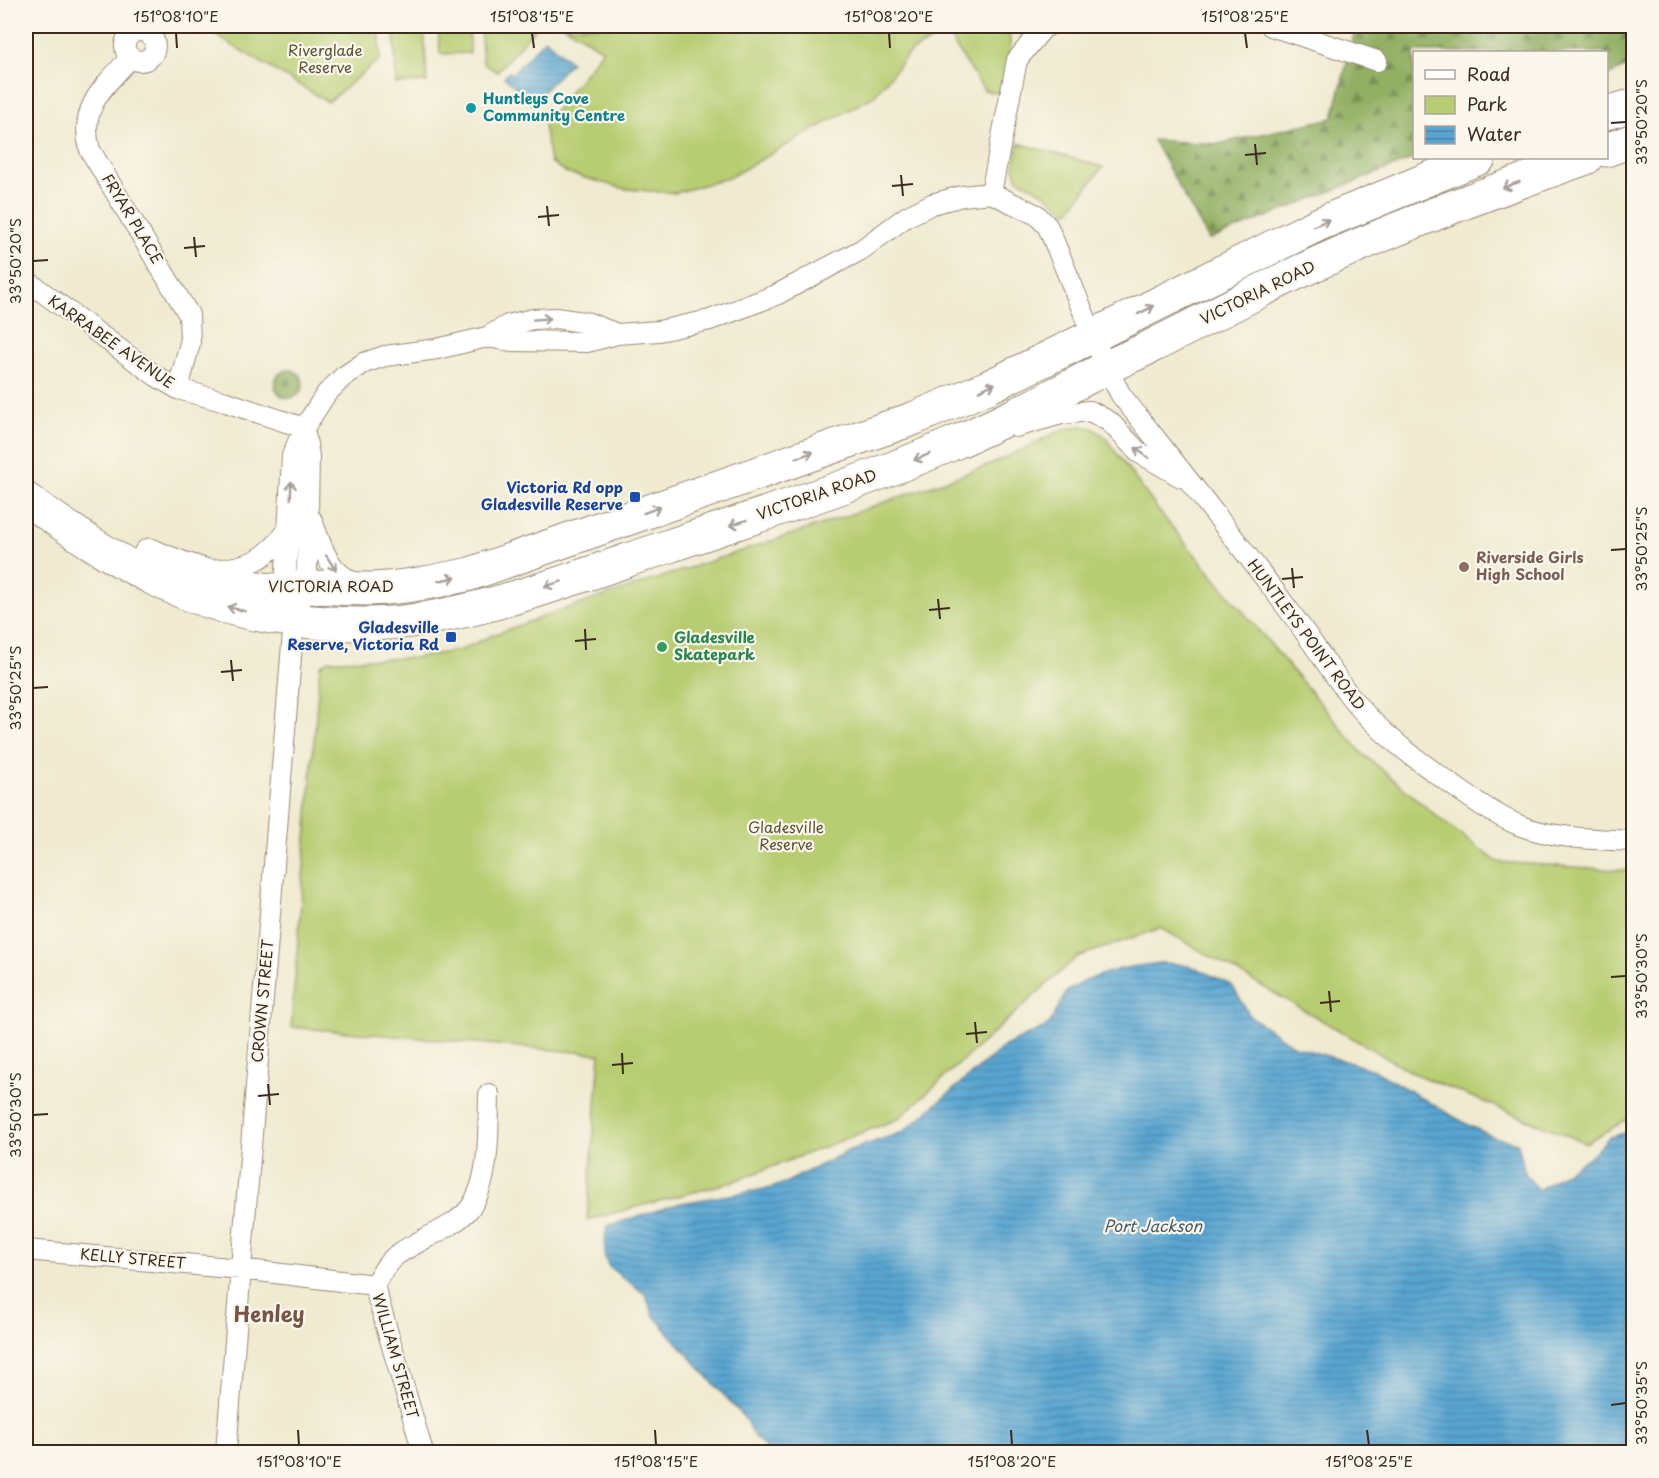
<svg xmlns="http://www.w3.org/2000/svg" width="1659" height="1478" viewBox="0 0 1659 1478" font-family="'Playpen Sans',sans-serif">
<defs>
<pattern id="forest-firs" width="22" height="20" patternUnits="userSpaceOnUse" patternTransform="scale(1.5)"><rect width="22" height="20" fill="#92b064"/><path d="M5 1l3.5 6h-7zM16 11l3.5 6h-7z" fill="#788f52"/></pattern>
<pattern id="water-rules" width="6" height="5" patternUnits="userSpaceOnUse" patternTransform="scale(1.5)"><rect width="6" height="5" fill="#58a5d1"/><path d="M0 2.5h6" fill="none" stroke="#4a87a9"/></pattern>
</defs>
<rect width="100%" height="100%" fill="#fbf7ec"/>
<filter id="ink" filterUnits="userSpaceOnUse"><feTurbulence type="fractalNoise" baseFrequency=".0167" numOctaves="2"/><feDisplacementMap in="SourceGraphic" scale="12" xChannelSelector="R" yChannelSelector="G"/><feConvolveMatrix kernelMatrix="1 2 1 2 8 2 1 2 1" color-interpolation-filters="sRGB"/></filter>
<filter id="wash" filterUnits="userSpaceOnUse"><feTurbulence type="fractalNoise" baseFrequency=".008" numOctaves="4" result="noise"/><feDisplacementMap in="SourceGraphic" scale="24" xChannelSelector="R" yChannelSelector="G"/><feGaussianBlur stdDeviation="1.35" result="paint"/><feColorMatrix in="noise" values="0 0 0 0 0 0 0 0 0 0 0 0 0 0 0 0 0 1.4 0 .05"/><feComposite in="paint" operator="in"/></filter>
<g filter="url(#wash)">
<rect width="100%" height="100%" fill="#f0ead0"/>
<!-- forest -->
<path fill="url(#forest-firs)" stroke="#666d41" stroke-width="1.5" d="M 1356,26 L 1633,26 L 1633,64 L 1607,76 L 1606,52 L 1414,52 L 1415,158 L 1209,240 L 1153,140 L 1218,144 L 1333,118 Z
M275 384a14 14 0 1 1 28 0a14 14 0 1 1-28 0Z"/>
<!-- park -->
<path fill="#b8cd72" stroke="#7a7c48" stroke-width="1.5" d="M 220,26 L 380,26 L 380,59 L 328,102 L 215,35 Z
M 394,26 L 424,26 L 427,82 L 396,84 Z
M 438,26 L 469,26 L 470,53 L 440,54 Z
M 480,26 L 537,26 L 497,72 L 483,63 Z
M 565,26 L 1009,26 L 1011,58 L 1003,94 L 984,90 L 946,32 L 909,53 L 874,96 L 730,177 L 676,193 L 625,189 L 567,173 L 550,162 L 544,125 L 603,50 Z
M 1018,143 L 1103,167 L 1068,212 L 1042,192 L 1018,179 L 1014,168 Z
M 1081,426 L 1093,428 L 1104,436 L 1161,514 L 1362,753 L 1445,823 L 1498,862 L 1633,871 L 1633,1116 L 1586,1143 L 1415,1074 L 1161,928 L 1077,957 L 898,1119 L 732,1182 L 587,1220 L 600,1054 L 291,1027 L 320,666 L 328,660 L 414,658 L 461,650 L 493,635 L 553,613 L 826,523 L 992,464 L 1064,429 Z"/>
<!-- water -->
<path fill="url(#water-rules)" stroke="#4a6878" stroke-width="1.5" d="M 545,39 L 571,62 L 538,97 L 540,100 L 535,106 L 504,77 L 509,72 L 512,74 Z
M 1160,963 L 1178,964 L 1196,968 L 1232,985 L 1250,1016 L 1294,1046 L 1374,1070 L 1470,1126 L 1494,1137 L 1518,1143 L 1525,1173 L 1538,1190 L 1591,1156 L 1609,1137 L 1633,1131 L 1633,1452 L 769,1452 L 751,1432 L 746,1420 L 654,1316 L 645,1294 L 609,1267 L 605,1258 L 605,1239 L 607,1226 L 681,1203 L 771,1188 L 787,1182 L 850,1150 L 903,1132 L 1005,1046 L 1049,1025 L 1067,991 L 1089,979 L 1106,973 L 1124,968 Z"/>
</g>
<g filter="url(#ink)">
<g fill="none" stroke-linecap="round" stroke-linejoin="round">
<!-- minor casing -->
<g stroke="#968a77" stroke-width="22">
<path id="minor" d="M 1271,26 L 1377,61
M125 46a15 15 0 1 1 30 0a15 15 0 1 1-30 0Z
M 130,58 C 104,87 78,107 90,150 L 189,315 L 190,343 L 178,389
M 991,193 L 1017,60 L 1043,28 L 1048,26
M 26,280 L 156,376 L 178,389 L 226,402 L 304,428
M 487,337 L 511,341 L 587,342 L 617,334 L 659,331 L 710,320 L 776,295 L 861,250 L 906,217 L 932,204 L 962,196 L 991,193 L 1037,215 L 1048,227 L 1106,367 L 1121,395 C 1178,467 1236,539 1291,613 C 1311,640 1329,668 1349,695 C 1377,731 1414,758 1451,784 C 1473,800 1496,816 1521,826 C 1556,839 1597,839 1634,841
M 1016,427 L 1062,414 L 1090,411 L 1110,422 L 1138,452 L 1181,477
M 312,520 C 322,548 328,572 357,584
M 213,570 C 251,567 268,559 290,527
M 288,600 L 285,590 L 292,456 L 304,428 L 326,394 L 343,377 L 364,363 L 385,356 L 437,349 L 487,337 L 508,325 L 533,319 L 556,318 L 589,323 L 617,334
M 26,1250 L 241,1269 L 374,1285
M 374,1285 C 392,1253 397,1254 428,1237 C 442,1230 460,1221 470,1208 C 491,1180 488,1128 489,1094
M 374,1285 L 423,1452
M 226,1452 L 294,620 L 305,587 L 307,567 L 309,456 L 304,428"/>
</g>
<!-- trunk casing -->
<g stroke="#968a77" stroke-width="35">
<path id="trunk" d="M 1606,113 L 1634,105
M 1606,150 L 1634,140
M 26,499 C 115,561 188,610 300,621 C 335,624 374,626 410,621 C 496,609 586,574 669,546 C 762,514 857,485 947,446 C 1002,423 1054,395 1106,368 C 1121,360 1137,354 1152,346 C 1195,325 1237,302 1280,281 C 1379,233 1482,195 1586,158
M 150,555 C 181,570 253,592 287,590 C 293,590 299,587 305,587 C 327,587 348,589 370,589 C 404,588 437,581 470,574 L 915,418 L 988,387 L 1060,352 L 1319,224 L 1479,158"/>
</g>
<!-- minor -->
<use href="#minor" stroke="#fff" stroke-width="20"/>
<!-- trunk -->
<use href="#trunk" stroke="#fff" stroke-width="33"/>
</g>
<!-- one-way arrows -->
<defs><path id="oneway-shaft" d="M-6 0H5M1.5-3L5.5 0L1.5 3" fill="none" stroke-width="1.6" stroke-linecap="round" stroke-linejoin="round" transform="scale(1.5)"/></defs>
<g stroke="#a79f9a">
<use href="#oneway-shaft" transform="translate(1511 185) rotate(160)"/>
<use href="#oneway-shaft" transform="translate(1321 223) rotate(-24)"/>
<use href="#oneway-shaft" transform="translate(1146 310) rotate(-27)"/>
<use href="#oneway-shaft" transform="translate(542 319) rotate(-4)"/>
<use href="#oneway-shaft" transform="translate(987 387) rotate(-24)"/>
<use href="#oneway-shaft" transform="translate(1142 453) rotate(-143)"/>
<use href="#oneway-shaft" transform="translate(805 455) rotate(-19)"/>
<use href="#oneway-shaft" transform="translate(922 457) rotate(158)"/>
<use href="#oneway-shaft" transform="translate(291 490) rotate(-88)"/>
<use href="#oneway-shaft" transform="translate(652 510) rotate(-20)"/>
<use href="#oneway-shaft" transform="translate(738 523) rotate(161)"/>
<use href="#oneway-shaft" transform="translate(331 563) rotate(57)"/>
<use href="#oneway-shaft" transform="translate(447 579) rotate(-13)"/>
<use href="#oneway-shaft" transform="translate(553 584) rotate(163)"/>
<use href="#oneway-shaft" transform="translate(236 609) rotate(-166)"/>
</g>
</g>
<!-- ticks -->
<path fill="none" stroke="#3b2a1e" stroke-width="2" d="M 176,33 L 177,48M 532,33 L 534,48M 889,33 L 890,48M 1245,33 L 1247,48M 1611,123 L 1626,122M 1255,144 L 1257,165M 1245,155 L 1266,153M 901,175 L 903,196M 892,186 L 913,184M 547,206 L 549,226M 538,217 L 559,215M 194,237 L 196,257M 184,248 L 205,246M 33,261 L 48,260M 1611,550 L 1626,549M 1292,568 L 1294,588M 1282,579 L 1303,577M 938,599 L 940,619M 929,610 L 950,608M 585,629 L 586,650M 575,641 L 596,639M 231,660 L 233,681M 221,672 L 242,670M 33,688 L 48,687M 1611,977 L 1626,976M 1329,991 L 1331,1012M 1320,1003 L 1340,1001M 975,1022 L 977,1043M 966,1034 L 987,1032M 622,1053 L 623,1074M 612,1065 L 633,1063M 268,1084 L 270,1105M 258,1096 L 279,1094M 33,1115 L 48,1114M 1611,1405 L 1626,1403M 298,1430 L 299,1445M 655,1430 L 656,1445M 1011,1430 L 1012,1445M 1367,1430 L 1369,1445"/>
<!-- markers -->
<circle fill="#0f9aa8" stroke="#fbf7ec" stroke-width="2" cx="471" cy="108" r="6"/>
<g fill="#1a4fb4" stroke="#fbf7ec" stroke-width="2">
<rect x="629" y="491" width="12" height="12" rx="3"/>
<rect x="445" y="631" width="12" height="12" rx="3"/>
</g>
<circle fill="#8d6e63" stroke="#fbf7ec" stroke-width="2" cx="1464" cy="567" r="6"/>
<circle fill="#2e9e5b" stroke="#fbf7ec" stroke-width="2" cx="662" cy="647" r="6"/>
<g text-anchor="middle" stroke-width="4.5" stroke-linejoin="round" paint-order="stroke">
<!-- park labels -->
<g font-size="15" fill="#5a5333" stroke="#fbf7ec">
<text x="325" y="56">Riverglade<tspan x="325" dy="17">Reserve</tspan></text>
<text x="786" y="833">Gladesville<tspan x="786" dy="17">Reserve</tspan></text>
</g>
<!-- culture labels -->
<g font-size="15" font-weight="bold" fill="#0d838f" stroke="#fbf7ec" text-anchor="start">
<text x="483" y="104">Huntleys Cove<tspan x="483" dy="17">Community Centre</tspan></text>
</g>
<!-- street labels -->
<g font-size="15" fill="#3b2a1e" stroke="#fbf7ec">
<text transform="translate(132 219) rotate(59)" y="5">FRYAR PLACE</text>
<text transform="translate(1258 293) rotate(-26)" y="5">VICTORIA ROAD</text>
<text transform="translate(111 342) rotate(35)" y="5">KARRABEE AVENUE</text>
<text transform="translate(817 495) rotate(-19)" y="5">VICTORIA ROAD</text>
<text x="331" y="592">VICTORIA ROAD</text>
<text transform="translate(1306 635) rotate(53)" y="5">HUNTLEYS POINT ROAD</text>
<text transform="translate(263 1001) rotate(-85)" y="5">CROWN STREET</text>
<text transform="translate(133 1259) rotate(5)" y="5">KELLY STREET</text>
<text transform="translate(395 1356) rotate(74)" y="5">WILLIAM STREET</text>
</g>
<!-- transit labels -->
<g font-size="15" font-weight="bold" fill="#164399" stroke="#fbf7ec" text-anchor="end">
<text x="623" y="493">Victoria Rd opp<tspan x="623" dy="17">Gladesville Reserve</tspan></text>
<text x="439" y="633">Gladesville<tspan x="439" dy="17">Reserve, Victoria Rd</tspan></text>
</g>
<!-- education labels -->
<g font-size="15" font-weight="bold" fill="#785e54" stroke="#fbf7ec" text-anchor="start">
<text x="1476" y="563">Riverside Girls<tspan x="1476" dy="17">High School</tspan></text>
</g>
<!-- leisure labels -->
<g font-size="15" font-weight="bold" fill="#27864d" stroke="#fbf7ec" text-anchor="start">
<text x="674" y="643">Gladesville<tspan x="674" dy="17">Skatepark</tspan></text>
</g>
<!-- water labels -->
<g font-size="16" font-style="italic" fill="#475b66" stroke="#fbf7ec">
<text x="1153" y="1232">Port Jackson</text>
</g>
<!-- district labels -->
<g font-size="21" font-weight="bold" fill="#755545" stroke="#fbf7ec">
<text x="269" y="1322">Henley</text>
</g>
</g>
<!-- margin -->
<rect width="1659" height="1478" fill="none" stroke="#fbf7ec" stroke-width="66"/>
<!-- legend -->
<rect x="1413" y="51" width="195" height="108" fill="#fbf7ec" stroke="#aea59a" stroke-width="1.5"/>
<rect x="1425" y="70" width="30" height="9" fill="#ffffff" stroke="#aea59a" stroke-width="1.5"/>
<text x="1467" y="81" font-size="18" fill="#3b2a1e">Road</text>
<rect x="1425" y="96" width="30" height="18" fill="#b8cd72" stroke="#aea59a" stroke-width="1.5"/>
<text x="1467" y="111" font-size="18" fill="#3b2a1e">Park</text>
<rect x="1425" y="126" width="30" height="18" fill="url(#water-rules)" stroke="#aea59a" stroke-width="1.5"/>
<text x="1467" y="141" font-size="18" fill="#3b2a1e">Water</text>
<rect x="33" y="33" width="1593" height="1412" fill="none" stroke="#3b2a1e" stroke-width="2"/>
<g font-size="15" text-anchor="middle" fill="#3b2a1e">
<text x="176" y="22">151°08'10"E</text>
<text x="532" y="22">151°08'15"E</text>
<text x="889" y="22">151°08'20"E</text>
<text x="1245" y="22">151°08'25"E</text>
<text transform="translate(1642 122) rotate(-90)" y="5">33°50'20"S</text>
<text transform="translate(16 261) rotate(-90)" y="5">33°50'20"S</text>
<text transform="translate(1642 549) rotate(-90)" y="5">33°50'25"S</text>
<text transform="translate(16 688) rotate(-90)" y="5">33°50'25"S</text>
<text transform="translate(1642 976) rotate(-90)" y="5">33°50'30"S</text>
<text transform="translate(16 1115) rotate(-90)" y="5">33°50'30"S</text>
<text transform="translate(1642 1403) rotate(-90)" y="5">33°50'35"S</text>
<text x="299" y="1467">151°08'10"E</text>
<text x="656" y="1467">151°08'15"E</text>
<text x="1012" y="1467">151°08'20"E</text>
<text x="1369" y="1467">151°08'25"E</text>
</g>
</svg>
